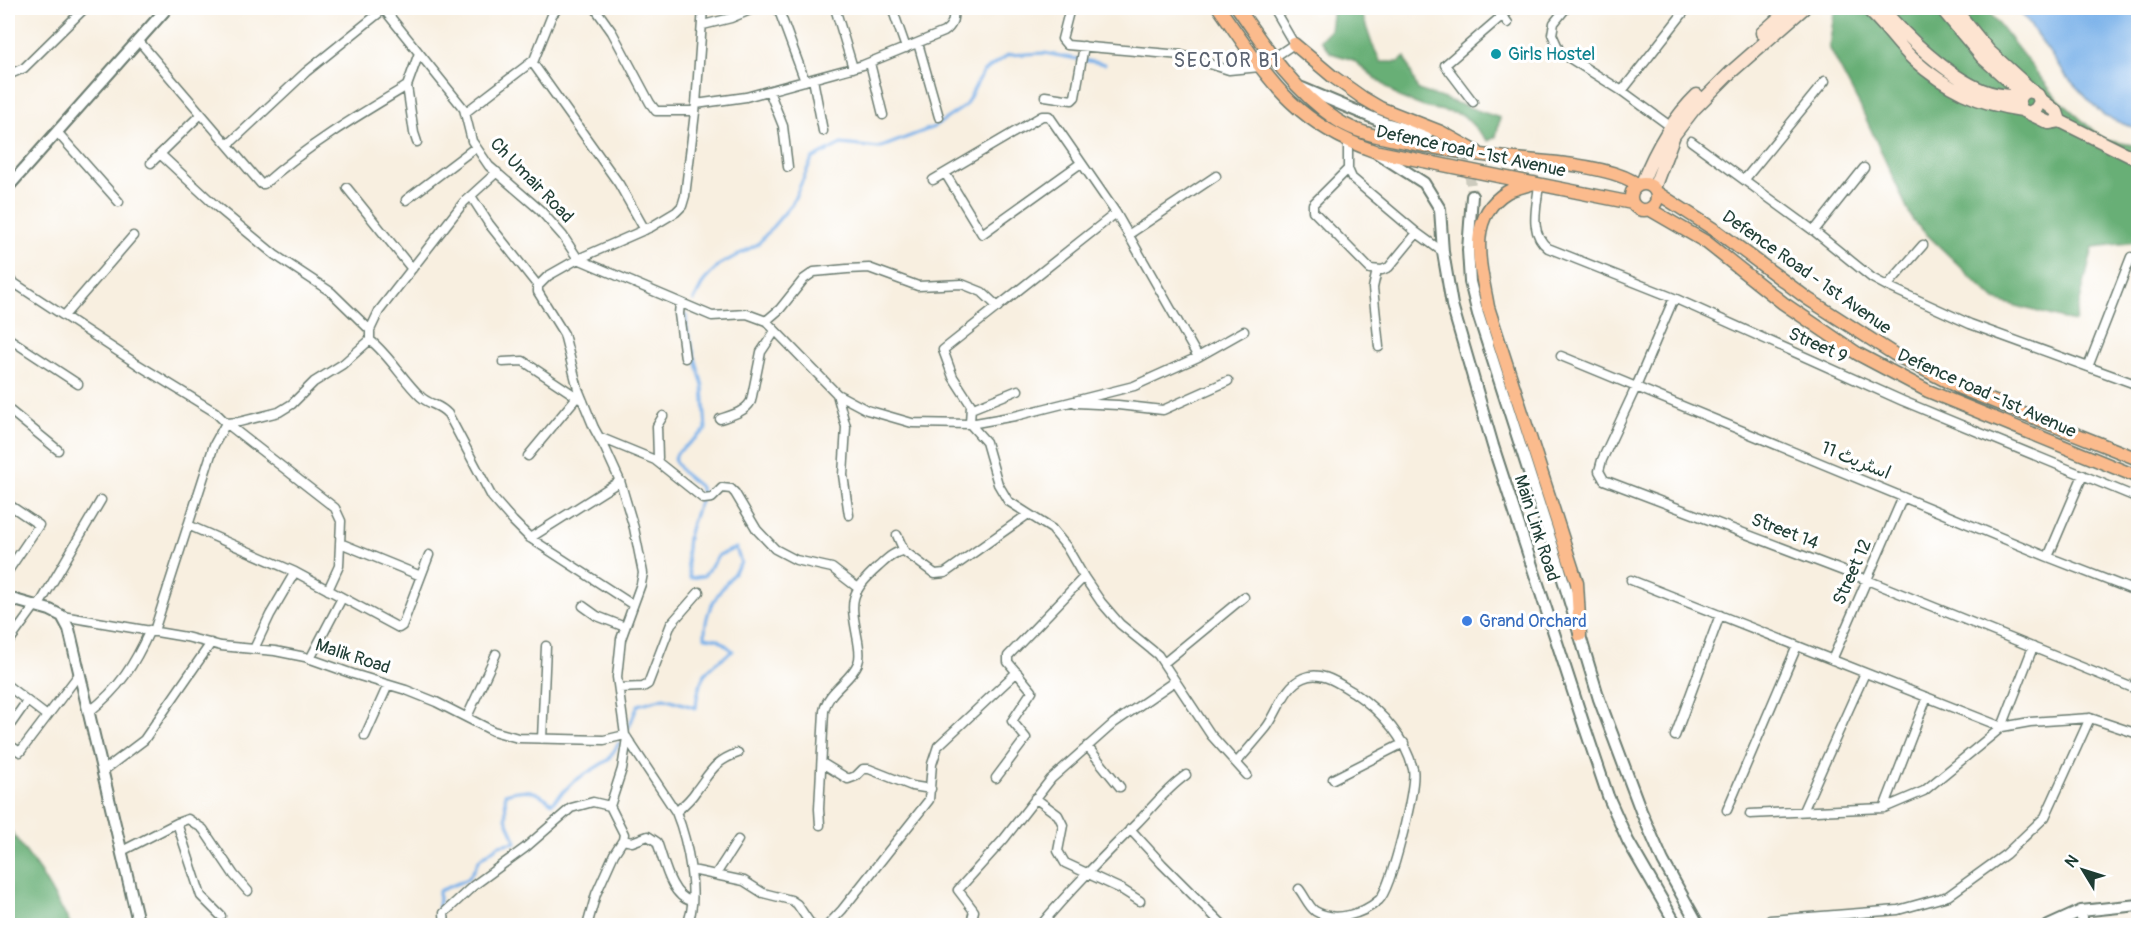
<svg xmlns="http://www.w3.org/2000/svg" width="2146" height="933" viewBox="0 0 2146 933" font-family="Pangolin,'Playpen Sans Arabic',sans-serif">
<rect width="100%" height="100%" fill="#fff"/>
<filter id="ink" filterUnits="userSpaceOnUse"><feTurbulence type="fractalNoise" baseFrequency=".0167" numOctaves="2"/><feDisplacementMap in="SourceGraphic" scale="12" xChannelSelector="R" yChannelSelector="G"/><feConvolveMatrix kernelMatrix="1 2 1 2 8 2 1 2 1" color-interpolation-filters="sRGB"/></filter>
<filter id="wash" filterUnits="userSpaceOnUse"><feTurbulence type="fractalNoise" baseFrequency=".008" numOctaves="4" result="noise"/><feDisplacementMap in="SourceGraphic" scale="24" xChannelSelector="R" yChannelSelector="G"/><feGaussianBlur stdDeviation="1.35" result="paint"/><feColorMatrix in="noise" values="0 0 0 0 0 0 0 0 0 0 0 0 0 0 0 0 0 1.4 0 .05"/><feComposite in="paint" operator="in"/></filter>
<g filter="url(#wash)">
<rect width="100%" height="100%" fill="#f8efe0"/>
<!-- forest -->
<path fill="#67af76" stroke="#437655" stroke-width="1.5" d="M 1333,8 L 1360,8 L 1372,44 L 1381,62 L 1399,62 L 1405,57 L 1418,90 L 1500,118 L 1496,137 L 1488,141 L 1463,115 L 1424,107 L 1399,97 L 1353,60 L 1331,53 L 1320,40 L 1330,30 Z
M 1835,8 L 1986,8 L 2056,97 L 2104,140 L 2138,146 L 2138,242 L 2093,247 L 2075,322 L 1995,300 L 1913,221 L 1861,108 L 1829,47 Z
M 8,827 L 40,872 L 71,925 L 8,925 Z"/>
<!-- water -->
<path fill="#79b1e9" stroke="#4c778e" stroke-width="1.5" d="M 2018,8 L 2138,8 L 2138,130 L 2104,116 L 2066,76 Z"/>
<g fill="none" stroke-linecap="round" stroke-linejoin="round">
<!-- stream -->
<path stroke="#79b1e9" stroke-width="3" d="M 694,300 L 704,281 L 719,265 L 758,244 L 792,204 L 812,159 L 841,144 L 879,148 L 934,127 L 965,106 L 983,72 L 1008,55 L 1044,53 L 1105,64
M 629,727 L 638,705 L 664,698 L 696,708 C 698,676 706,668 733,651 L 718,639 L 705,637 C 704,603 723,590 741,563 L 736,548 L 719,555 L 704,576 L 690,578 C 682,542 690,527 703,494 L 699,486 L 683,473 L 674,460 L 677,453 L 706,430 L 703,386 L 687,329 L 686,315
M 439,926 L 439,891 L 468,879 L 480,859 L 499,845 L 516,842 L 506,818 L 505,794 C 526,788 535,789 552,803 L 574,781 L 608,760 L 619,743"/>
</g>
</g>
<g filter="url(#ink)">
<g fill="none" stroke-linecap="round" stroke-linejoin="round">
<!-- tertiary-tunnel -->
<path stroke="#cdcbbe" stroke-width="10" stroke-dasharray="10 5" stroke-linecap="butt" d="M 1427,135 C 1460,150 1470,159 1472,196"/>
<!-- minor casing -->
<g stroke="#6b7b70" stroke-width="11">
<path id="minor" d="M 199,8 L 204,8
M 383,8 L 464,109 L 472,141 L 489,166 L 540,210 L 563,236 L 578,259 L 712,316 L 747,314 L 766,321 L 837,394 L 867,410 L 912,423 L 970,424 L 1015,416 L 1134,386 L 1198,357 L 1244,331
M 595,8 L 612,32 L 650,103 L 656,111 L 695,111
M 778,8 L 805,81
M 835,8 L 853,68
M 892,8 L 906,48
M 1070,8 L 1062,39 L 1067,45 L 1181,55 L 1229,70 L 1260,67
M 1497,8 L 1508,23
M 1566,8 L 1554,23 L 1552,34 L 1560,52 L 1622,91 L 1670,126
M 703,25 L 731,18 L 755,8
M 138,40 L 261,184 L 264,184 C 308,145 357,116 407,86 L 419,53
M 918,43 L 939,117
M 1273,58 L 1294,44 L 1273,8
M 532,62 L 619,184 L 645,230
M 870,63 L 883,115
M 8,75 L 24,68 L 85,8
M 813,79 L 823,131
M 407,86 L 414,133 L 417,142
M 769,91 L 783,126 L 788,167
M 1622,91 L 1687,8
M 1045,96 L 1072,100 L 1075,97 L 1084,46
M 1473,102 L 1445,65 L 1511,8
M 696,104 L 746,97 L 863,65 L 944,32 C 954,25 953,19 954,8
M 466,112 L 534,60 L 552,15 L 558,8
M 57,132 L 119,202
M 1348,141 L 1348,169 L 1352,178 L 1417,233 L 1443,252
M 1691,141 L 1814,231 L 1872,278 L 1887,286 L 1970,324 L 2138,385
M 228,145 L 306,72 L 384,9
M 160,154 L 217,207 L 275,255 L 331,292 L 370,330
M 151,163 L 201,114
M 1348,169 L 1313,204 L 1313,211 L 1370,269 L 1382,270 L 1389,267 L 1417,233
M 945,173 L 982,234 L 1081,163
M 1745,179 L 1825,81
M 933,180 L 1042,116 L 1049,116 L 1116,213 L 1198,357
M 1539,184 C 1537,207 1528,232 1548,248 L 1674,298 L 1903,401 L 2138,498
M 347,188 L 412,269
M 471,196 L 489,224 L 538,286
M 406,200 L 476,147
M 1116,213 L 943,350 L 953,377 L 971,405 L 970,424 L 986,442 L 998,484 L 1008,501 L 1052,529 L 1066,546 L 1084,577 L 1101,602 L 1120,624 L 1158,655 L 1211,735 L 1247,775
M 1814,231 L 1864,168
M 1128,235 L 1216,176
M 1377,270 L 1373,288 L 1379,347
M 8,279 L 137,364 L 215,412 L 226,423 L 335,508 L 341,521 L 339,566 L 328,590
M 1887,286 L 1923,245
M 1674,298 L 1636,387 L 1602,460 L 1599,471 L 1604,480 L 1867,580 L 2138,690
M 680,303 L 679,314 L 685,358
M 64,316 L 133,236
M 766,321 L 780,309 L 804,279 L 814,272 L 847,269 L 869,268 L 918,286 L 962,284 L 982,292 L 998,307
M 8,338 L 78,384
M 370,340 C 390,356 402,379 421,397 C 430,405 439,404 448,414 L 492,497 L 513,521 L 530,538 L 633,605
M 1561,356 L 2048,557 L 2138,592
M 503,362 L 523,361 L 583,401
M 2088,367 L 2131,257
M 837,394 L 846,427 L 843,475 L 849,515
M 1076,403 L 1118,405 L 1163,410 L 1228,381
M 8,409 L 58,450
M 971,409 L 1018,390
M 720,419 C 732,415 745,412 751,401 L 761,352 L 775,331
M 226,423 L 239,422 L 279,412 L 292,404 L 314,382 L 343,364 L 370,340 L 370,330 L 379,311 L 464,202 L 497,172
M 599,437 L 655,460 L 658,458 L 657,426 L 663,416
M 528,456 L 577,397
M 655,460 L 704,499 L 712,498 L 722,488 L 731,489 L 735,493 L 757,530 L 775,549 L 796,560 L 832,568 L 858,588
M 8,504 L 39,525 L 8,571
M 188,525 L 295,572 L 399,628 L 402,626 L 429,555
M 897,535 L 904,551
M 530,538 L 620,481
M 340,543 L 421,576
M 2048,557 L 2083,475
M 1631,580 L 2002,727 L 2033,647
M 583,606 L 597,616 L 625,627
M 38,607 L 101,500
M 62,616 L 186,637 L 221,646 L 275,651 L 305,657 L 353,674 L 406,690 L 436,702 L 493,731 L 518,738 L 604,740 L 625,735
M 154,631 L 214,445 L 226,423
M 8,643 L 35,606
M 254,649 L 270,615 L 295,572
M 310,659 L 342,598
M 1832,660 L 1903,497
M 1164,663 L 1244,597
M 8,686 L 47,716
M 619,688 L 643,687 L 648,684 L 671,624 L 699,592
M 2133,688 L 2138,676
M 89,712 C 120,688 134,665 150,630
M 467,717 L 496,654
M 8,728 L 27,701
M 365,736 L 388,685
M 1675,736 L 1720,615
M 542,739 L 546,646
M 8,744 L 20,752 L 80,673
M 1087,746 L 1120,787
M 822,763 L 848,779 L 856,776 L 863,769 L 869,769 L 912,786 L 931,789
M 1236,763 C 1246,752 1256,740 1266,728 C 1278,713 1284,686 1303,678 C 1321,670 1338,683 1353,692 C 1381,711 1404,735 1413,769 C 1417,786 1391,889 1379,900 C 1363,914 1335,923 1315,911 C 1309,907 1304,895 1299,889
M 103,771 L 144,740 L 211,643
M 996,778 L 1026,738 L 1012,721 L 1032,691 L 1008,662 L 1008,656 L 1084,577
M 1333,779 L 1404,743
M 1035,798 L 1058,815 L 1063,825 L 1058,851 L 1065,863 L 1121,889 L 1140,901
M 1884,808 L 1927,697
M 1727,810 L 1797,646
M 1803,811 L 1865,673
M 676,812 C 683,806 691,799 696,791 C 710,773 714,761 738,753
M 1750,814 L 1884,808 L 1924,791 L 2002,727 L 2030,722 L 2090,718 L 2138,734
M 177,823 L 188,819 L 203,829 L 234,875 L 248,891
M 820,825 L 819,809 L 824,711 C 828,690 850,682 858,663 C 861,656 859,649 858,641 C 851,603 847,594 878,567 C 885,561 894,551 904,551 L 935,574 L 945,573 L 1027,515
M 1130,829 L 1162,864 L 1224,926
M 623,840 L 632,842 L 648,836 L 657,842 C 664,860 670,896 691,901
M 122,851 L 177,823 L 201,896 L 221,916
M 692,870 L 744,881 L 763,893 L 791,900 L 797,904 L 812,926
M 716,874 L 738,840
M 1770,920 L 1898,910 L 1948,896 L 2006,854 L 2045,817 L 2090,718
M 445,926 L 444,913 L 473,886 L 525,848 L 571,808 L 593,802 L 610,806
M 587,926 L 596,894 L 614,854 L 623,840 L 624,834 L 610,806 L 622,769 L 627,738
M 686,926 C 701,900 687,839 676,812 L 625,735 L 617,677 L 621,639 L 641,584 L 643,573 L 634,528 L 620,481 L 605,448 L 594,428 L 578,389 L 564,334 L 538,292 L 538,286 L 548,276 L 578,259 L 651,227 L 676,212 L 682,206 L 685,196 L 696,104 L 703,8
M 827,926 L 842,910 L 929,800 L 932,764 L 938,746 L 1017,672
M 970,926 L 974,911 L 958,890 L 1004,839 L 1051,779 L 1114,723 L 1175,681
M 1040,926 C 1070,890 1103,857 1136,824 C 1153,807 1166,789 1186,775"/>
</g>
<!-- tertiary casing -->
<g stroke="#6b7b70" stroke-width="14">
<path id="tertiary" d="M 1302,88 L 1385,123 L 1427,135
M 1377,153 L 1424,183 L 1440,209 L 1443,252 L 1452,305 L 1493,446 L 1583,722 L 1608,796 L 1628,841 L 1677,926
M 8,187 L 167,8
M 1472,196 L 1468,250 L 1470,282 L 1478,314 L 1559,566 L 1599,699 L 1641,811 L 1663,861 L 1699,926
M 8,598 L 50,610 L 62,616 L 69,629 L 139,926
M 2081,911 L 2083,926
M 2048,926 L 2081,911 L 2138,905"/>
</g>
<!-- secondary casing -->
<g stroke="#6b7b70" stroke-width="15">
<path id="secondary" d="M 1866,8 C 1884,23 1896,43 1913,59 C 1946,89 1979,104 2022,110
M 1882,8 C 1905,36 1948,76 1982,90 C 1994,95 2007,96 2019,97
M 1941,8 L 1982,57 L 2022,93
M 1954,8 L 1989,51 L 2035,93
M 1762,33 L 1790,8
M 2039,98 L 2057,112 L 2060,121
M 2029,113 L 2036,109 L 2040,102 L 2038,95 C 2026,86 2013,97 2022,110 L 2049,123 L 2060,121 L 2138,160
M 1642,183 C 1655,150 1671,120 1697,95
M 1654,188 L 1674,135 L 1694,109 L 1731,72 L 1804,8"/>
</g>
<!-- primary casing -->
<g stroke="#6b7b70" stroke-width="15">
<path id="primary" d="M 1219,8 C 1267,76 1291,122 1374,151 L 1632,203
M 1238,8 C 1266,49 1295,92 1337,120 C 1358,134 1386,138 1410,143 C 1453,152 1494,157 1537,161 C 1563,163 1618,169 1638,185
M 1294,44 L 1332,76 L 1363,98 L 1380,108 L 1441,132 L 1477,152
M 1534,183 C 1525,186 1515,188 1507,192 C 1465,218 1481,267 1488,307 L 1577,583 L 1580,635
M1631 197a13 13 0 1 1 26 0a13 13 0 1 1-26 0Z
M 1656,192 L 1718,232 L 1808,299 L 1894,354 L 1960,388 L 2138,459
M 1649,209 L 1706,242 L 1783,303 L 1858,354 L 1928,391 L 2138,477"/>
</g>
<!-- minor -->
<use href="#minor" stroke="#fff" stroke-width="8"/>
<!-- tertiary -->
<use href="#tertiary" stroke="#fff" stroke-width="10"/>
<!-- secondary -->
<use href="#secondary" stroke="#fde4d1" stroke-width="12"/>
<!-- primary -->
<use href="#primary" stroke="#fbbb8d" stroke-width="12"/>
</g>
</g>
<!-- markers -->
<circle fill="#0f9aa8" stroke="#fff" stroke-width="2" cx="1496" cy="54" r="6"/>
<circle fill="#3f7fe0" stroke="#fff" stroke-width="2" cx="1467" cy="621" r="6"/>
<g text-anchor="middle" stroke-width="6" stroke-linejoin="round" paint-order="stroke">
<!-- culture labels -->
<g font-size="18" fill="#0d838f" stroke="#fff" text-anchor="start">
<text x="1508" y="60">Girls Hostel</text>
</g>
<!-- street labels -->
<g font-size="18" fill="#1f3d34" stroke="#fff">
<text transform="translate(1471 151) rotate(12)" y="6">Defence road -1st Avenue</text>
<text transform="translate(532 180) rotate(46)" y="6">Ch Umair Road</text>
<text transform="translate(1807 272) rotate(35)" y="6">Defence Road - 1st Avenue</text>
<text transform="translate(1818 345) rotate(24)" y="6">Street 9</text>
<text transform="translate(1987 393) rotate(24)" y="6">Defence road -1st Avenue</text>
<text transform="translate(1856 460) rotate(22)" y="6">اسٹریٹ 11</text>
<text transform="translate(1537 528) rotate(72)" y="6">Main Link Road</text>
<text transform="translate(1785 531) rotate(21)" y="6">Street 14</text>
<text transform="translate(1852 572) rotate(-66)" y="6">Street 12</text>
<text transform="translate(353 656) rotate(18)" y="6">Malik Road</text>
</g>
<!-- shop labels -->
<g font-size="18" fill="#366cbe" stroke="#fff" text-anchor="start">
<text x="1479" y="627">Grand Orchard</text>
</g>
<!-- neighbourhood labels -->
<g font-size="20" letter-spacing="1.5" fill="#5a6270" stroke="#fff">
<text x="1227" y="67">SECTOR B1</text>
</g>
</g>
<!-- margin -->
<rect width="2146" height="933" fill="none" stroke="#fff" stroke-width="30"/>
<!-- north arrow -->
<g transform="translate(2083 870) rotate(308)" stroke="#ffffff" stroke-width="4.5" paint-order="stroke">
<path d="M0-4.5L10 22L0 15L-10 22Z" fill="#1f3d34"/>
<text y="-9" font-size="16" font-weight="bold" text-anchor="middle" fill="#1f3d34">N</text>
</g>
</svg>
